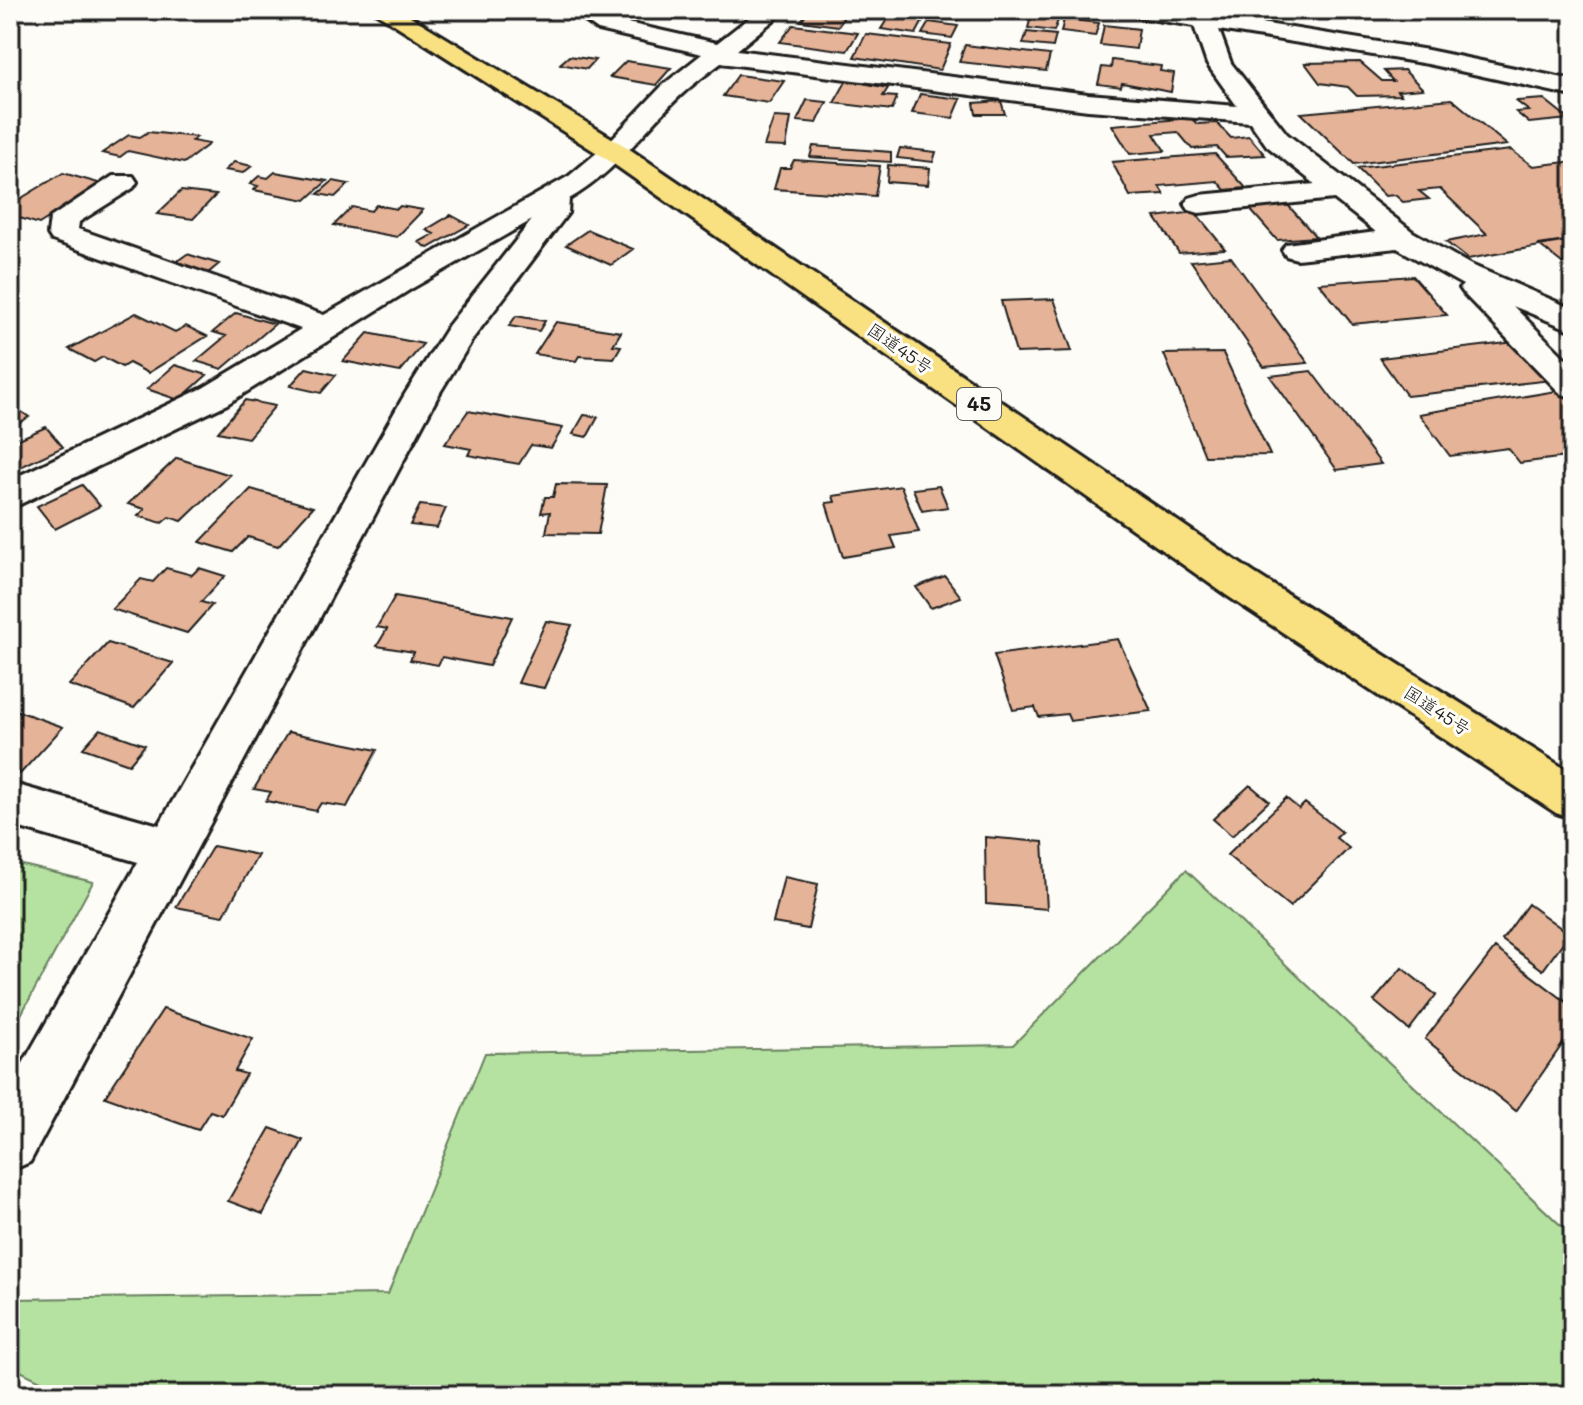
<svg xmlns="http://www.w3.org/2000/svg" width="1583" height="1405" viewBox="0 0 1583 1405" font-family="Mali,'Klee One',sans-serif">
<rect width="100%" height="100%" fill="#fdfcf7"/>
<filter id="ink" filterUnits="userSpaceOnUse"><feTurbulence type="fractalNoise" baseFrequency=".0125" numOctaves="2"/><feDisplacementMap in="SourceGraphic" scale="16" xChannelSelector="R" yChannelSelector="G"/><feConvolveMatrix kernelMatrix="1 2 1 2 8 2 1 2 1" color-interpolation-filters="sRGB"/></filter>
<g filter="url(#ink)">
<!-- green -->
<path fill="#b5e2a1" stroke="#687f5e" stroke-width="2" d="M 10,862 L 93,882 L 10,1035 Z
M 1186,870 L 1573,1237 L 1573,1395 L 69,1395 L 10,1366 L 10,1299 L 388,1294 L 485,1053 L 1013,1045 Z"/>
<!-- building -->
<path fill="#e5b397" stroke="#1c1c1c" stroke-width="2" d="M 809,10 L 836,10 L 847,12 L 838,26 L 801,21 Z
M 933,10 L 964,10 L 958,20 L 929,16 Z
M 890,15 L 924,19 L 916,34 L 881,29 Z
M 1031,17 L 1058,20 L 1054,31 L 1028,28 Z
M 1064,19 L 1099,23 L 1095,36 L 1061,32 Z
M 929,22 L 958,26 L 952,38 L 922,34 Z
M 793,25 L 858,33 L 847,51 L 780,42 Z
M 1104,25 L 1139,29 L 1136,49 L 1100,45 Z
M 1027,32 L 1056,35 L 1053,47 L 1023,44 Z
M 866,34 L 951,44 L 940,70 L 854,57 Z
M 965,45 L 1050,55 L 1046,71 L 959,62 Z
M 569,56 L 595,60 L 587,69 L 560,64 Z
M 1112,60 L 1161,66 L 1160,71 L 1174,73 L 1171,92 L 1122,83 L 1121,87 L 1098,84 L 1102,67 L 1111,68 Z
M 626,61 L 671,68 L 656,85 L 610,77 Z
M 1360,62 L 1382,81 L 1393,81 L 1384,71 L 1404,70 L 1423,89 L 1397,91 L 1401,95 L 1357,96 L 1348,87 L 1320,83 L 1305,63 Z
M 738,75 L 784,81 L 769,103 L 723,96 Z
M 847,80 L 888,88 L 883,96 L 897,97 L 892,110 L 834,103 Z
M 920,94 L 961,99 L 953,118 L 912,113 Z
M 1452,99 L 1507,145 L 1354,164 L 1301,113 Z
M 1544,99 L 1569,119 L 1529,123 L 1516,112 L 1529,111 L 1516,101 Z
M 807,100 L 827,102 L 817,123 L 797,121 Z
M 1001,101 L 1005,114 L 976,114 L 974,103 Z
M 774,117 L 791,118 L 786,147 L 764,146 Z
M 1191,118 L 1197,124 L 1217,123 L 1231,138 L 1249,136 L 1265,155 L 1226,157 L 1217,147 L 1192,149 L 1178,132 L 1154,134 L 1165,151 L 1130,154 L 1112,125 Z
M 148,132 L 197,137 L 192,141 L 209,144 L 184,163 L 128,151 L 120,157 L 102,153 L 129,135 L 140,137 Z
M 813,146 L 891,152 L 891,162 L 810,157 Z
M 900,148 L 936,152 L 933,162 L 897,158 Z
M 1511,150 L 1533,166 L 1566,162 L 1573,167 L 1573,240 L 1468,259 L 1446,242 L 1487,234 L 1440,189 L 1419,191 L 1429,199 L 1403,202 L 1395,195 L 1385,196 L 1357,168 Z
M 1215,154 L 1246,188 L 1225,190 L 1217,181 L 1159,186 L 1164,194 L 1130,196 L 1112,162 Z
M 794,160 L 880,166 L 875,196 L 774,189 L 780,168 L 790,168 Z
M 234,162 L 252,166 L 243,173 L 225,170 Z
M 888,165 L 930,168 L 928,185 L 887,182 Z
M 275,172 L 327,181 L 306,200 L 254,190 L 258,186 L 250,184 L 259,176 L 268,178 Z
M 63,173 L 102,184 L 39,224 L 10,215 L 10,205 Z
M 333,181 L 349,184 L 335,197 L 318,194 Z
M 181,191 L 216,195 L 193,219 L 157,214 Z
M 1287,204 L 1316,237 L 1277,240 L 1248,207 Z
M 376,205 L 397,209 L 400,206 L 423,210 L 397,237 L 334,225 L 352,207 L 371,211 Z
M 1195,212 L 1225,249 L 1179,253 L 1155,217 Z
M 451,215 L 469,225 L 428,248 L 419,242 L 434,234 L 426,230 Z
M 588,230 L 633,249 L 611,265 L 566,245 Z
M 1573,240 L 1573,261 L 1562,263 L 1539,245 Z
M 187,254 L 219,264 L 208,273 L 176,262 Z
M 1231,257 L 1308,363 L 1264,367 L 1191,261 Z
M 1413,276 L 1447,315 L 1352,324 L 1319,283 Z
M 1054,299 L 1072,351 L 1016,353 L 1001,301 Z
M 136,313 L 175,332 L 186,326 L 207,336 L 148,373 L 129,363 L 122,367 L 103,357 L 94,362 L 69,349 Z
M 236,313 L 275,324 L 222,369 L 196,361 L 226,336 L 213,332 Z
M 516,316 L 545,321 L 539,331 L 509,326 Z
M 556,322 L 621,332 L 613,345 L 621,346 L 614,358 L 579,356 L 576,361 L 535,354 Z
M 368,333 L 423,344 L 400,372 L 343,361 Z
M 1515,342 L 1552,380 L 1407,396 L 1380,358 Z
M 1223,353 L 1270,455 L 1205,456 L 1164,354 Z
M 175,365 L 207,375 L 179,400 L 147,389 Z
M 306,368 L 336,375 L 321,393 L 290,386 Z
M 1311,371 L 1381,464 L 1337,470 L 1270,376 Z
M 1562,390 L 1573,401 L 1573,456 L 1520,463 L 1508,448 L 1450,456 L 1419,414 Z
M 245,400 L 275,406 L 248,438 L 218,432 Z
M 10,404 L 29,417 L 10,428 Z
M 468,411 L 563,428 L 551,448 L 531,445 L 519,464 L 468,455 L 471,449 L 445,444 Z
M 584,415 L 598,417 L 587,437 L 573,434 Z
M 46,427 L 63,447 L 10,472 L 10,443 Z
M 177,458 L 230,475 L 182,521 L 169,517 L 162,523 L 138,516 L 145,509 L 128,504 Z
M 556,484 L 607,485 L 598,534 L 546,533 L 550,512 L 541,513 L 545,497 L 553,497 Z
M 82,485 L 100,506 L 55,529 L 37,506 Z
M 901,486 L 919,532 L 891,536 L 896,548 L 843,557 L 826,503 L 835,502 L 833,496 Z
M 939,486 L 948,507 L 922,511 L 913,489 Z
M 251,489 L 313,507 L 278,546 L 248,537 L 233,552 L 200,542 Z
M 420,505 L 446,508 L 437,528 L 410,525 Z
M 166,568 L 192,575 L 199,568 L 225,576 L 201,602 L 212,605 L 187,633 L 112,609 L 141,579 L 153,582 Z
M 945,576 L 961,597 L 931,608 L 916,587 Z
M 395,596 L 512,617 L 489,666 L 442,657 L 438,665 L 410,660 L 414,652 L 377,646 L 387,629 L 377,627 Z
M 546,621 L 572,625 L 544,688 L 518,683 Z
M 1118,639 L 1151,711 L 1070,721 L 1067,714 L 1039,717 L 1035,707 L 1013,710 L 994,655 Z
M 108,643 L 173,663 L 134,708 L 69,685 Z
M 15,710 L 63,727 L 20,774 L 10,770 L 10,715 Z
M 100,729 L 145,745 L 129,764 L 83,748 Z
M 288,732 L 377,750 L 347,807 L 321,803 L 316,811 L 266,801 L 271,792 L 254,789 Z
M 1250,785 L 1269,801 L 1232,836 L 1213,819 Z
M 1286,798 L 1299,809 L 1305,803 L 1342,832 L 1336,838 L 1349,848 L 1290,907 L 1227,855 Z
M 985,837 L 1043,842 L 1047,909 L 986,904 Z
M 213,846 L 258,855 L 223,916 L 176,907 Z
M 784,877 L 818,884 L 808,929 L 773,923 Z
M 1528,904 L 1569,934 L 1543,970 L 1502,940 Z
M 1495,948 L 1573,1007 L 1573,1029 L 1516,1111 L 1425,1039 Z
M 1402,968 L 1436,995 L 1409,1030 L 1374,1001 Z
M 163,1009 L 253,1039 L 235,1071 L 246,1074 L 222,1115 L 210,1111 L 198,1130 L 105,1097 Z
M 270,1128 L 303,1140 L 263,1214 L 228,1201 Z"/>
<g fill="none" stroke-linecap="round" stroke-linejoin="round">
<!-- street casing -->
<g stroke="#1c1c1c" stroke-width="6">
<path id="street" d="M 581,10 L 605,10 L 614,20 L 717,43 L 759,10 L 786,10 L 737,50 L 1088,94 L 1237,106 L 1207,64 L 1194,26 L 1137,17 L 1125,10 L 1219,10 L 1217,16 L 1428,50 L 1573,80 L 1573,96 L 1428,64 L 1219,30 L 1231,63 L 1287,134 L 1413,232 L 1471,265 L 1573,309 L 1573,331 L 1513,306 L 1573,366 L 1573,397 L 1561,394 L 1465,295 L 1460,288 L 1463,285 L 1397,248 L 1297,259 L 1286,256 L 1282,250 L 1286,244 L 1376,232 L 1334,199 L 1199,213 L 1189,210 L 1185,204 L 1189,198 L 1199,195 L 1315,184 L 1267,146 L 1250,122 L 1088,110 L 721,63 C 708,73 694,83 682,94 C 643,130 616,173 569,199 L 568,213 L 474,337 L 439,394 L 30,1162 L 10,1171 L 10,1086 L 138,862 L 10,825 L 10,783 L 159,825 L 405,394 L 448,326 L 532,220 L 411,289 L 227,404 L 10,509 L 10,480 L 203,388 L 301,329 L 52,240 L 48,234 L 50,218 L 113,176 L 133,176 L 137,182 L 133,188 L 79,222 L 78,229 L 324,315 L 569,176 L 605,146 L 664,84 L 702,54 L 598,30 L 585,21 Z"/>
</g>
<!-- highway casing -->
<g stroke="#1c1c1c" stroke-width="6">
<path id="highway" d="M 372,10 L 400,10 L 625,146 L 1254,573 L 1573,774 L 1573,819 L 1556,813 L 1226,595 L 605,158 Z"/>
</g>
<!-- street -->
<use href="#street" fill="#fdfcf7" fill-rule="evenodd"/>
<!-- highway -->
<use href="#highway" fill="#f9e181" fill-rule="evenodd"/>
</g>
</g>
<g text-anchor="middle" stroke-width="6" stroke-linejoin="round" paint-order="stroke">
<!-- far-street labels -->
<g font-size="18" fill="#1c1c1c" stroke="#fdfcf7">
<text transform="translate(900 349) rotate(35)" y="6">国道45号</text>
<text transform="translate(1437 711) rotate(33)" y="6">国道45号</text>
</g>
<!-- shield labels -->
<rect fill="#fdfcf7" stroke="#605f5e" stroke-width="2" x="957" y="388" width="44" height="32" rx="6"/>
<g font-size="20" font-weight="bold" fill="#1c1c1c">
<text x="979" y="411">45</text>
</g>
</g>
<!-- margin -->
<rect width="1583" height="1405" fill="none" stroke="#fdfcf7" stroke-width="40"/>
<rect x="20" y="20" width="1543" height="1365" fill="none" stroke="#1c1c1c" stroke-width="3" filter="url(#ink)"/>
</svg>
